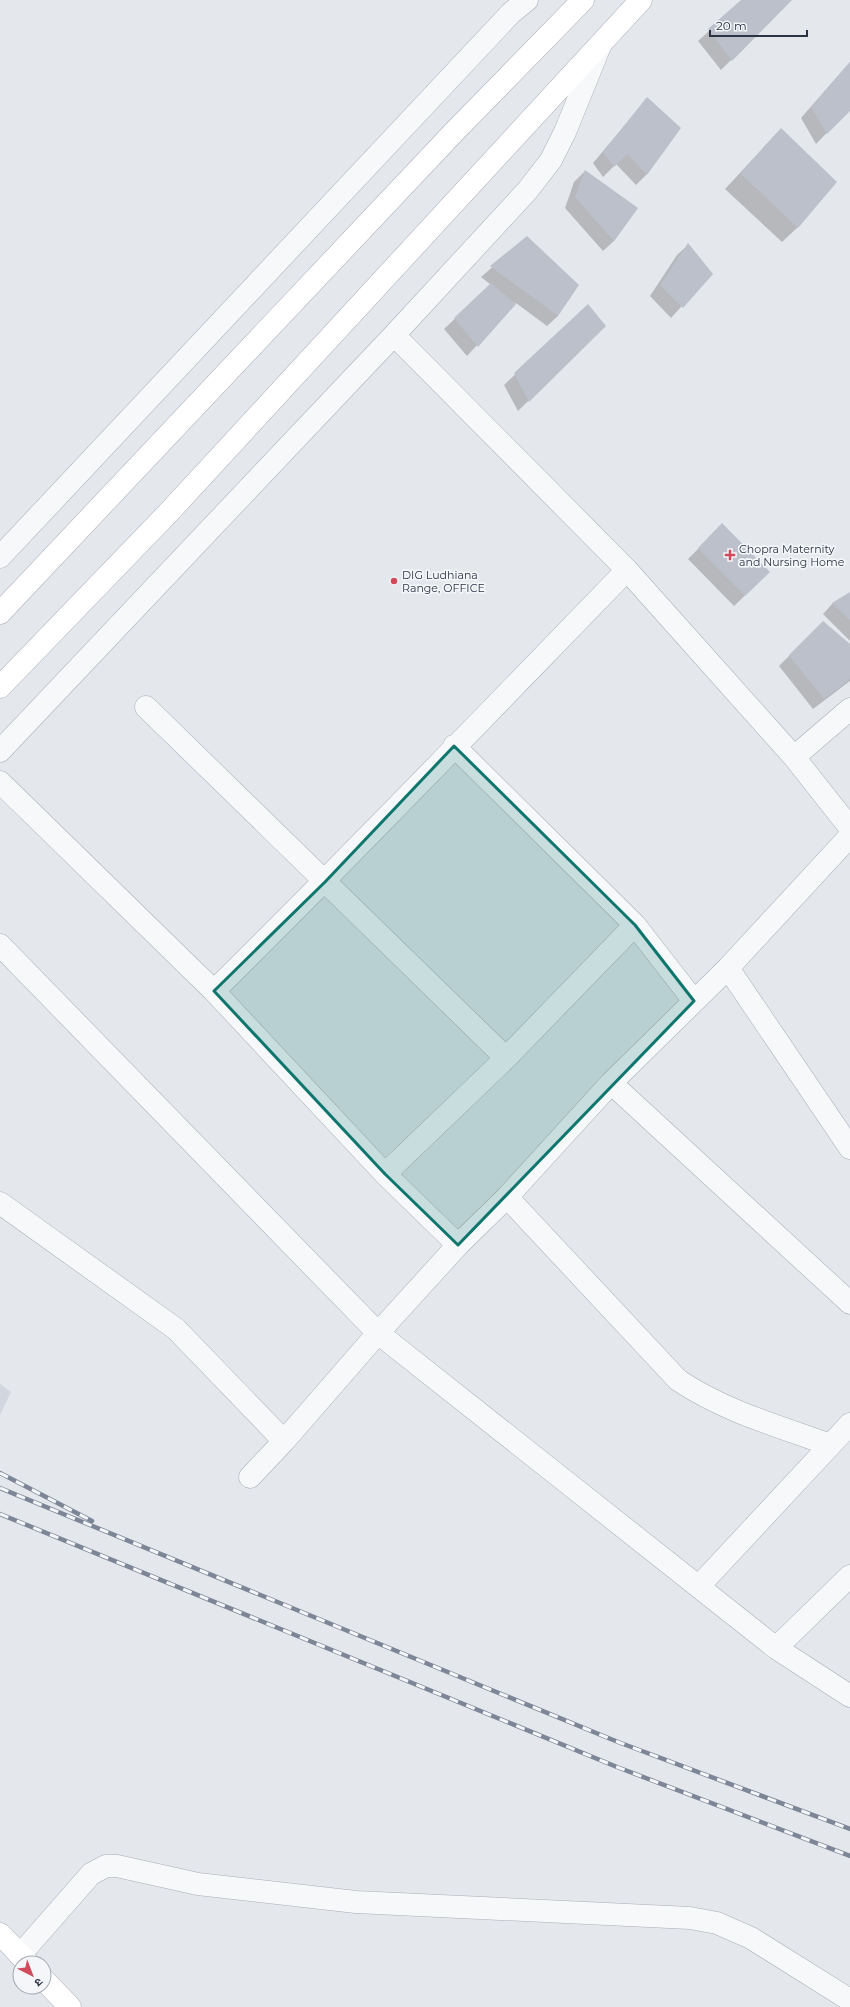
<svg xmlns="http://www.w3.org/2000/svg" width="850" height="2007" viewBox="0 0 850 2007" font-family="Montserrat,'Noto Sans Devanagari',sans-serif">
<rect width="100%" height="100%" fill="#e4e7ec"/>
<!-- built -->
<path fill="#d2d6de" d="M 0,1384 L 11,1392 L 0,1415 Z"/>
<!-- shadow -->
<path fill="#0003" d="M 743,0 L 791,0 L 721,70 L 698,41 Z
M 850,62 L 850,109 L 816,144 L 801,118 Z
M 647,99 L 680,128 L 646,175 L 636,185 L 616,164 L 603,177 L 593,163 Z
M 781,129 L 798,227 L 782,242 L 725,189 Z
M 585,171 L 637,209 L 614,241 L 603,251 L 565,208 L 574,182 Z
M 527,237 L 558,316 L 547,326 L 516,303 L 467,356 L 444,329 L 491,285 L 481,277 Z
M 688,245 L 711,274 L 671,318 L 650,296 L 677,255 Z
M 588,305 L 605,326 L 518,411 L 504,385 Z
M 722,525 L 758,583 L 734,606 L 688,559 Z
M 850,593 L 850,641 L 823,614 L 833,603 Z
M 823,622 L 850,646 L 850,681 L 813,709 L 779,666 Z"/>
<!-- building -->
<path fill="#bbc0ca" d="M 741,0 L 792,0 L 732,61 L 708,29 Z
M 850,62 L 850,111 L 827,134 L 811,107 Z
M 647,97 L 681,128 L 647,175 L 627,154 L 614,167 L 603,152 Z
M 781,128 L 837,182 L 798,228 L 740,173 Z
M 585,170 L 638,208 L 614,241 L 575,197 Z
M 527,236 L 579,285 L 558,316 L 490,266 Z
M 688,243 L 713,274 L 683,308 L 660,285 Z
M 491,283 L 516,304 L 478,347 L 454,318 Z
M 588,304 L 606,326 L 529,402 L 514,373 Z
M 722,523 L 770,572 L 745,596 L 698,548 Z
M 850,592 L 850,620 L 832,603 Z
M 823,621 L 850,644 L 850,679 L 824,699 L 789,655 Z"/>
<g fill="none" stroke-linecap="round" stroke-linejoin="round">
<!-- street casing -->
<g stroke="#a9aeb7" stroke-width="23">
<path id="street" d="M 394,335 L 627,570 L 794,757 L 850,828
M 0,557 L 511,13 L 527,0
M 146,707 L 506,1058
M 454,746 L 635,925 L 694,1001
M 0,751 L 394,335 L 527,191 L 551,160 L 565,132 L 600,46
M 794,757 L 850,709
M 0,782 L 214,991 L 385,1174 L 458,1245
M 0,945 L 378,1333 L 776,1648 L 850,1696
M 728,968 L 850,1148
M 214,991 C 354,853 490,711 627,570
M 611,1083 L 850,1303
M 385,1174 L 506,1058 L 635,925
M 507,1197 L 678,1380 C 724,1411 778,1426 830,1445
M 0,1203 L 176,1329 L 284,1441
M 250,1477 L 284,1441 L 378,1333 L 458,1245 L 507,1197 L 611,1083 L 728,968 L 850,836
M 699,1586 L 850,1424
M 776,1648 L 850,1576
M 20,1955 L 91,1874 L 106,1866 L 117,1866 L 198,1884 L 356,1902 L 690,1918 L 717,1923 L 751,1938 L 850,2000"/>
</g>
<!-- secondary casing -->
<g stroke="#a9aeb7" stroke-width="23">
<path id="secondary" d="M 0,613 L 454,132 L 583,0
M 0,687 L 170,511 L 641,0
M 0,1934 L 28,1963
M 44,1980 L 70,2007"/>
</g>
<!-- street -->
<use href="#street" stroke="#f7f8fa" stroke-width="22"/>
<!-- secondary -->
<use href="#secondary" stroke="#fff" stroke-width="22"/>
<!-- rail casing -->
<g stroke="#7d8696" stroke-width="4.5">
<path id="rail" d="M 0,1473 L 92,1521
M 0,1488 L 618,1742 L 850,1829
M 0,1514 L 617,1767 L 850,1856"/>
</g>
<!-- rail -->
<use href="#rail" stroke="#f4f6f9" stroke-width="3" stroke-dasharray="9" stroke-linecap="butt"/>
</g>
<!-- marked area -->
<path fill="#0f766e" fill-opacity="0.2" stroke="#0f766e" stroke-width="3" stroke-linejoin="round" d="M 454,746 L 635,925 L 694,1001 L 458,1245 L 385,1174 L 214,991 L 325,882 Z"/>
<!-- markers -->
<g fill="#d1495b" stroke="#f4f6f9" stroke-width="1.5">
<path d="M728 549h4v4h4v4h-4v4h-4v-4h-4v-4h4z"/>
<circle cx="394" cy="581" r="4"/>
</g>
<g text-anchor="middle" stroke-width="3.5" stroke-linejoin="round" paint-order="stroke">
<!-- poi labels -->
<g font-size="11" fill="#2b3445" stroke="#f4f6f9" text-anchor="start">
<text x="739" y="553">Chopra Maternity<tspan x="739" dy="13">and Nursing Home</tspan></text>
<text x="402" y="579">DIG Ludhiana<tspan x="402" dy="13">Range, OFFICE</tspan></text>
</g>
</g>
<!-- north arrow -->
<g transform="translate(32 1975) rotate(138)"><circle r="19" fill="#f4f6f9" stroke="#a4a8b1"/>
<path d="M0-3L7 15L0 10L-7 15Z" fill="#d1495b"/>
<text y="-6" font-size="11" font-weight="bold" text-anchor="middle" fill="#2b3445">उ</text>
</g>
<!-- scale -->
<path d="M710 30v6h97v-6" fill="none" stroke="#2b3445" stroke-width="2"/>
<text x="716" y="30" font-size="12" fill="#2b3445" stroke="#f4f6f9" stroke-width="3" paint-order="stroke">20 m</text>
</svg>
